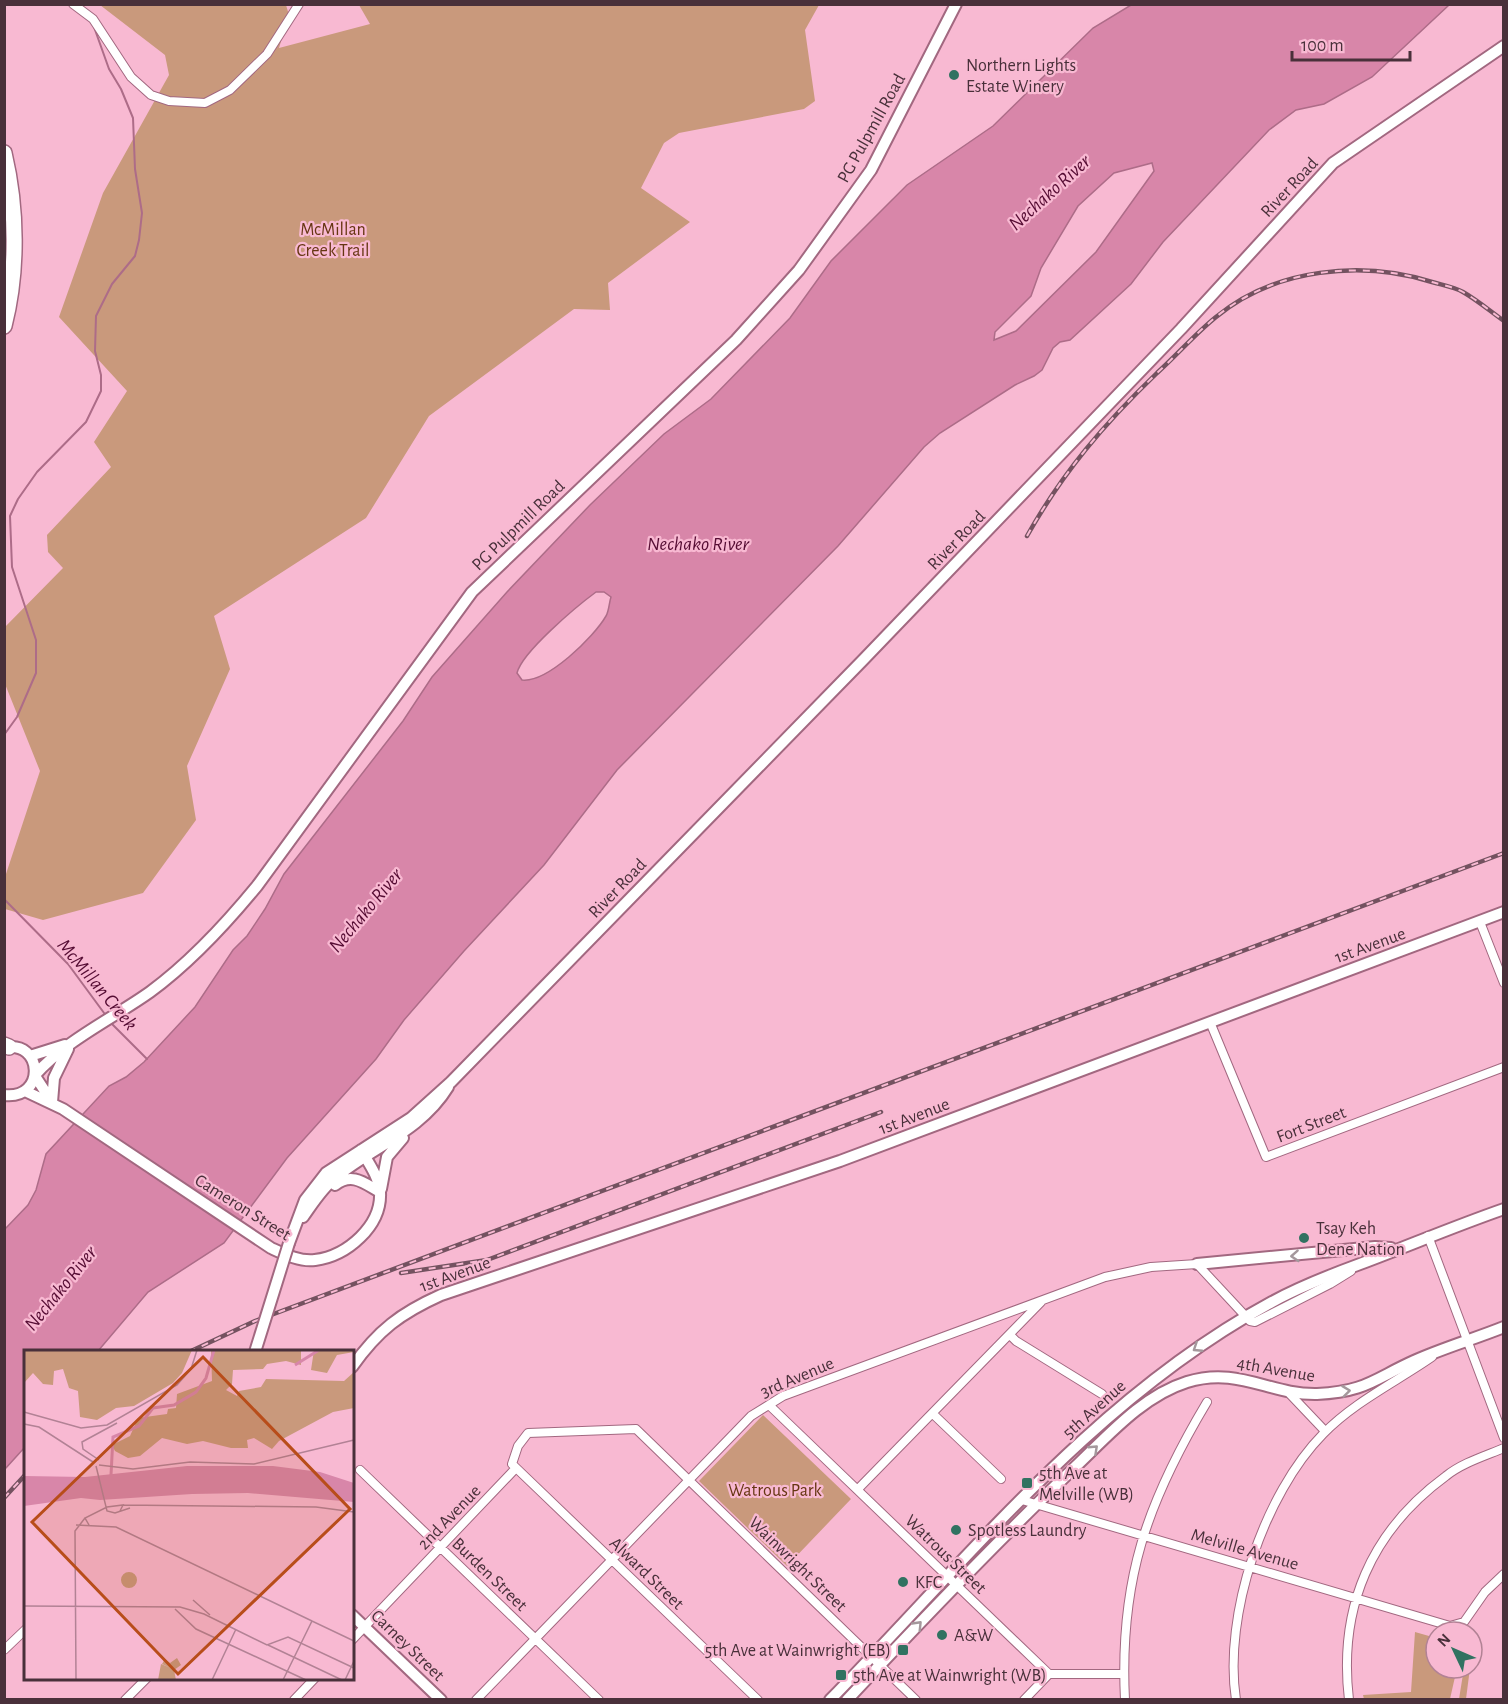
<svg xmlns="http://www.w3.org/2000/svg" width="1508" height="1704" viewBox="0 0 1508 1704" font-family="'Alegreya Sans',sans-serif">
<rect width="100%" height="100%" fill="#f8b9d2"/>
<!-- green -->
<path fill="#c9997c" d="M 100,5 L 286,5 L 289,15 L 279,48 L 370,24 L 359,5 L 819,5 L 805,30 L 815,101 L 804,109 L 679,133 L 664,143 L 641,188 L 690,222 L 608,283 L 610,310 L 574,309 L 429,416 L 366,518 L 214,616 L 230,669 L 187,766 L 196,820 L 143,893 L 43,920 L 5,909 L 5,877 L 40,771 L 5,684 L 4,628 L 63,568 L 48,552 L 47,535 L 111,467 L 94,442 L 127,391 L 59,317 L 103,193 L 169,75 L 165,55 Z
M 763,1415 L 851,1499 L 787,1566 L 699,1481 Z
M 1415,1632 L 1436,1638 L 1436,1668 L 1457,1668 L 1450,1699 L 1364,1699 L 1363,1695 L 1411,1692 Z
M 1464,1668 L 1470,1668 L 1466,1699 L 1459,1699 Z"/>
<!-- water -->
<path fill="#d886a9" stroke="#ad6c88" stroke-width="1.5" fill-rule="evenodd" d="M 1131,5 L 1449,5 L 1372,77 L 1324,104 L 1296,110 L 1269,130 L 1163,242 L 1131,284 L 1070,340 L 1060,342 L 1053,348 L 1042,370 L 1034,376 L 1015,385 L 940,433 L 924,447 L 838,546 L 617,770 L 544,865 L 464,951 L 404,1020 L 376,1059 L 287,1158 L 224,1243 L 148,1292 L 98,1351 L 26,1352 L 25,1447 L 5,1469 L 5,1229 L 28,1205 L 36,1190 L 46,1154 L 109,1086 L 126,1077 L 144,1062 L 195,1007 L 233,950 L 247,936 L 265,909 L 284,874 L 403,721 L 432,677 L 507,592 L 590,505 L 664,434 L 711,399 L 790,318 L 831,261 L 907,185 L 993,126 L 1093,28 ZM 1152,163 L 1154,171 L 1096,252 L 1016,331 L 994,340 L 995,332 L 1031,296 L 1041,268 L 1078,206 L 1114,173 ZM 596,592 L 604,592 L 611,597 C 609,603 609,611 606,616 C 594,637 547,683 522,680 L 517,673 C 522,652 577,606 596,592 Z"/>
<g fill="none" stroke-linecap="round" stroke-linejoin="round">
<!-- stream -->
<path stroke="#ad6c88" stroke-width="2" d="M 4,735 L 17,717 L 36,673 L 36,640 L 12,567 L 10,516 L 18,499 L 37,472 L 86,422 L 101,391 L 101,375 L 95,351 L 96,316 L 112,284 L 135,256 L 139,240 L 142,213 L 135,169 L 133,118 L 121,89 L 109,69 L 94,27
M 4,899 L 68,964 L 107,1017
M 110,1022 L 147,1059"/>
<!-- street casing -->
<g stroke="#a26880" stroke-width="10">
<path id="street" d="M 73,4 L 93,19 L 131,77 L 151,95 L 169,101 L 205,103 L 230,90 L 267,54 L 299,4
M 1480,922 L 1504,983
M 1210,1022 L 1266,1157 L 1504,1067
M 1428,1236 L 1504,1438
M 1010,1335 L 1016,1341 L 1102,1394
M 1287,1391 L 1325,1431
M 769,1405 L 1049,1674 L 1123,1674
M 933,1414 L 1001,1479
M 360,1470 L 599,1700
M 858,1489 L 1041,1302
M 1022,1500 L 1450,1626 L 1464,1622 L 1485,1592 L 1504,1574
M 352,1640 L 516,1468
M 4,1650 L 26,1629
M 125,1700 L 147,1678
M 294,1700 L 315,1678
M 476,1700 L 751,1416 L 783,1396 L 1105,1277 L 1151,1267 L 1197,1264 L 1250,1321 L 1255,1322 L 1330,1284 L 1351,1271
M 758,1700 L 512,1464 L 518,1446 L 528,1433 L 636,1429 L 916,1700
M 1024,1700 L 1049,1674
M 1125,1700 C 1119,1581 1147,1502 1207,1402
M 1236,1700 C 1223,1615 1264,1494 1323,1434 C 1354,1402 1396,1382 1432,1357
M 1349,1700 C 1338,1607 1371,1531 1446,1476 C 1462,1463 1485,1456 1504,1448"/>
</g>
<!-- secondary casing -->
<g stroke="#a26880" stroke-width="14">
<path id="secondary" d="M 4,1048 C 43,1039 47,1100 4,1095
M 30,1056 L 65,1045
M 35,1075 C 66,1040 112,1019 150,992 C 191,962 225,925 257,886 L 472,592 L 736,340 L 799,270 L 871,170 L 956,4
M 35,1076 L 52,1102
M 25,1091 L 63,1109 L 271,1248 C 284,1254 300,1262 315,1260 C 347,1256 382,1226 380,1192 C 379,1177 368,1162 361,1150
M 52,1102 L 54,1078 L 68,1049
M 335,1185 C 352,1172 364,1183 380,1192
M 381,1189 L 387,1157 L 403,1138
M 303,1217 C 313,1203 322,1188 336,1177 C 374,1146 421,1131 448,1087
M 289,1243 L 305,1200 L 326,1173 L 411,1118 L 451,1082 L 864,659 L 1181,329 L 1333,163 L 1504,46
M 1197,1264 L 1375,1247 L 1391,1248
M 352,1367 C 378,1330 401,1313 441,1295 L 840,1161 L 1504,912
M 352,1615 L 441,1700
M 830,1700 C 968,1559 1096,1397 1272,1302 C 1301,1286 1330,1275 1360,1264 C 1408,1246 1455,1226 1504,1209
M 847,1700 C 921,1621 995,1543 1073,1469 C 1107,1437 1142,1396 1187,1382 C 1238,1366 1270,1395 1317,1394 C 1365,1392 1374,1379 1414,1361 C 1443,1348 1474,1339 1504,1327"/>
</g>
<!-- highway casing -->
<g stroke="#a26880" stroke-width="18">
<path id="highway" d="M 4,153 C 17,208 18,271 4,326
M 4,1045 L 9,1047"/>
</g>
<!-- street -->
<use href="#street" stroke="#fff" stroke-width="8"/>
<!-- secondary -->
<use href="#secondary" stroke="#fff" stroke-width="10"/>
<!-- highway -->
<use href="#highway" stroke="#fff" stroke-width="15"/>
<!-- rail casing -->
<g stroke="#745260" stroke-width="4.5">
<path id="rail" d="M 1027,536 C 1063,472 1104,424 1157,373 C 1177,355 1195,334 1216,317 C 1275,268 1362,260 1432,282 C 1442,285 1454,287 1463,292 C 1477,300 1490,311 1504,321
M 401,1273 L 487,1260 L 881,1112
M 189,1352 L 255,1321 L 1504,853
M 4,1498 L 26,1474"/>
</g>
<!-- rail -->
<use href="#rail" stroke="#f8b9d2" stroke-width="2" stroke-dasharray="7" stroke-linecap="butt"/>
<!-- secondary-bridge casing -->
<g stroke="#a26880" stroke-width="14" stroke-linecap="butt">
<path id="secondary-bridge" d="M 255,1352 L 289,1243"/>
</g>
<!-- secondary-bridge -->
<use href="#secondary-bridge" stroke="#fff" stroke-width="10"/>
</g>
<!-- one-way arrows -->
<defs><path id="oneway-chevron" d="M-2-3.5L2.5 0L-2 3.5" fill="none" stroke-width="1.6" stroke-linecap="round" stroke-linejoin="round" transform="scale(1.5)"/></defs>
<g stroke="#a4989c">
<use href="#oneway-chevron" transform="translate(1295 1256) rotate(176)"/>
<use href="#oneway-chevron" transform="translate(1197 1348) rotate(147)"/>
<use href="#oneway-chevron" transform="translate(1346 1391) rotate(-7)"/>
<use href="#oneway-chevron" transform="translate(1094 1449) rotate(-43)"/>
<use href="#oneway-chevron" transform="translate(918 1625) rotate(-46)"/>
</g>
<!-- markers -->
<g fill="#317261" stroke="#f8b9d2" stroke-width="2">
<circle cx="954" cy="75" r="6"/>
<circle cx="1304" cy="1238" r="6"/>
<rect x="1021" y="1477" width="12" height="12" rx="3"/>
<circle cx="956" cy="1530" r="6"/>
<circle cx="903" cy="1582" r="6"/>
<circle cx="942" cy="1635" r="6"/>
<rect x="897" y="1644" width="12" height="12" rx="3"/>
<rect x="835" y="1669" width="12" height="12" rx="3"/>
</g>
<g text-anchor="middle" stroke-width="4.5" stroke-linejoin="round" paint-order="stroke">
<!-- poi labels -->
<g font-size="18" fill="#49303a" stroke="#f8b9d2" text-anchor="start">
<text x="966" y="71">Northern Lights<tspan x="966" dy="21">Estate Winery</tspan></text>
<text x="1316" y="1234">Tsay Keh<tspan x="1316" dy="21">Dene Nation</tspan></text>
<text x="1039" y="1479">5th Ave at<tspan x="1039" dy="21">Melville (WB)</tspan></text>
<text x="968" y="1536">Spotless Laundry</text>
<text x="915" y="1588">KFC</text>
<text x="954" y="1641">A&amp;W</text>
<text x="891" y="1656" text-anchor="end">5th Ave at Wainwright (EB)</text>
<text x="853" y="1681">5th Ave at Wainwright (WB)</text>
</g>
<!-- street labels -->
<g font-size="18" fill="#49303a" stroke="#f8b9d2">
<text transform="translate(871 128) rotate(-61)" y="6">PG Pulpmill Road</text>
<text transform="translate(1289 187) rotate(-47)" y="6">River Road</text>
<text transform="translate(518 525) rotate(-44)" y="6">PG Pulpmill Road</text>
<text transform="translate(956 540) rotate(-46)" y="6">River Road</text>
<text transform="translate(617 888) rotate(-46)" y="6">River Road</text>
<text transform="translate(1370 945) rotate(-20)" y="6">1st Avenue</text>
<text transform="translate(914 1116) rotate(-21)" y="6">1st Avenue</text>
<text transform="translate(1311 1124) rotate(-21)" y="6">Fort Street</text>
<text transform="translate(243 1207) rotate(32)" y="6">Cameron Street</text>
<text transform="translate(455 1274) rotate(-20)" y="6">1st Avenue</text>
<text transform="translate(1276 1369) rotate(10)" y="6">4th Avenue</text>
<text transform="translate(797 1377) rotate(-23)" y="6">3rd Avenue</text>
<text transform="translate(1094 1409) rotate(-42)" y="6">5th Avenue</text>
<text transform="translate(449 1517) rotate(-46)" y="6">2nd Avenue</text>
<text transform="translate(1245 1549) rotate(16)" y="6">Melville Avenue</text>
<text transform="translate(946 1554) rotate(44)" y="6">Watrous Street</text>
<text transform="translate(798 1564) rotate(44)" y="6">Wainwright Street</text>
<text transform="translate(647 1573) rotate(44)" y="6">Alward Street</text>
<text transform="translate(490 1574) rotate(44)" y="6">Burden Street</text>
<text transform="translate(408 1645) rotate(44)" y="6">Carney Street</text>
</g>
<!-- park labels -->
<g font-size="18" fill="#663612" stroke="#f8b9d2">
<text x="333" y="235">McMillan<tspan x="333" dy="21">Creek Trail</tspan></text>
<text x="775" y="1496">Watrous Park</text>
</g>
<!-- water labels -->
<g font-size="20" font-style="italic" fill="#550c33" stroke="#f8b9d2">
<text transform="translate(1049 192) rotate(-42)" y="7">Nechako River</text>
<text x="698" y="550">Nechako River</text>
<text transform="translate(365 910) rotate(-50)" y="7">Nechako River</text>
<text transform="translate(98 984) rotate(50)" y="7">McMillan Creek</text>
<text transform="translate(60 1288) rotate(-51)" y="7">Nechako River</text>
</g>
</g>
<!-- overview -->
<g transform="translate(24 1350)">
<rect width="330" height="330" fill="#f8b9d2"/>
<path d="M 0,0 L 168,0 L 158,23 L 149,33 L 110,56 L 92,58 L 73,70 L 56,67 L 54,41 L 45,38 L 39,19 L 30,21 L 29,35 L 19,34 L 9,23 L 0,33 ZM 187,0 L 277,0 L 277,15 L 262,11 L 243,14 L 239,19 L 209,20 L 208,34 L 202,40 L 213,46 L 215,41 L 237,37 L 242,29 L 320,31 L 330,22 L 330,58 L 309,62 L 255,91 L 248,99 L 230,88 L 223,90 L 224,98 L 207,98 L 179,91 L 163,94 L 138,88 L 116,106 L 104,108 L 91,101 L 88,95 L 106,86 L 114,68 L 143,64 L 144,59 L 152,58 L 153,44 L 188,31 ZM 290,0 L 330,0 L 330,2 L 313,5 L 303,23 L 287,20 ZM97 230a8 8 0 1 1 16 0a8 8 0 1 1-16 0ZM 153,308 L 157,315 L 150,320 L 152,330 L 134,330 L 137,314 L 147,318 L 138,314 L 141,309 L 146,313 Z" fill="#c9997c"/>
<path d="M 163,116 L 249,116 L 296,122 L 330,133 L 330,152 L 224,143 L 168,144 L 76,150 L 57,148 L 0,156 L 0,126 L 61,127 Z" fill="#d886a9"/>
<path fill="none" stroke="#d886a9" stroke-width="3" d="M 271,15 L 295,0M 87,125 L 89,87 L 115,76 L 129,58 L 150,55 L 172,42 L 182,28 L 190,0"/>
<path fill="none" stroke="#b28295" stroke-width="1.5" d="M 0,62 L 57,78 L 83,75 L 153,35 L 167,19 L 173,0M 0,74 L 15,77 L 69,112M 75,110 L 59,99 L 58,92 L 93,73M 75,115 L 109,119 L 166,112 L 230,114 L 330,90M 72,116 L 83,161 L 91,163 L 106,158M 99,155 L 292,157 L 330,162M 52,175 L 92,177 L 288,271M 65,175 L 61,168 L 83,157 L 99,155 L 96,161M 169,250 L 186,265M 0,256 L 156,257 L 180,264 L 243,295 L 264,287 L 330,318M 151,259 L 172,279 L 282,330M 244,295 L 318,330M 52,330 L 51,181 L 61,168M 188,330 L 212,279M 259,330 L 288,271 L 330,291M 321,330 L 330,311"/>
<path fill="#b84d1a" fill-opacity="0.15" stroke="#b84d1a" stroke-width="3" d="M 179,7 L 326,159 L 154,324 L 8,172 Z"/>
<rect width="330" height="330" fill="none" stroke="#49303a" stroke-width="3"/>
</g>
<!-- border -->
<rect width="1508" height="1704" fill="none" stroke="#49303a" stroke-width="12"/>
<!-- north arrow -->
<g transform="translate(1454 1650) rotate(314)"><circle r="28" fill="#f8b9d2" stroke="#b28295" stroke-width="1.5"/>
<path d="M0-4.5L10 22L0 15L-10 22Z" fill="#317261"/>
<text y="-9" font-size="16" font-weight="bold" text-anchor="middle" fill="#49303a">N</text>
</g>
<!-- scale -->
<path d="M1292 51v9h118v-9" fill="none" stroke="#49303a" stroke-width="3"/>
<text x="1301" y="51" font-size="18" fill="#49303a" stroke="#f8b9d2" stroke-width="4.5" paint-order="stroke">100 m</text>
</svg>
